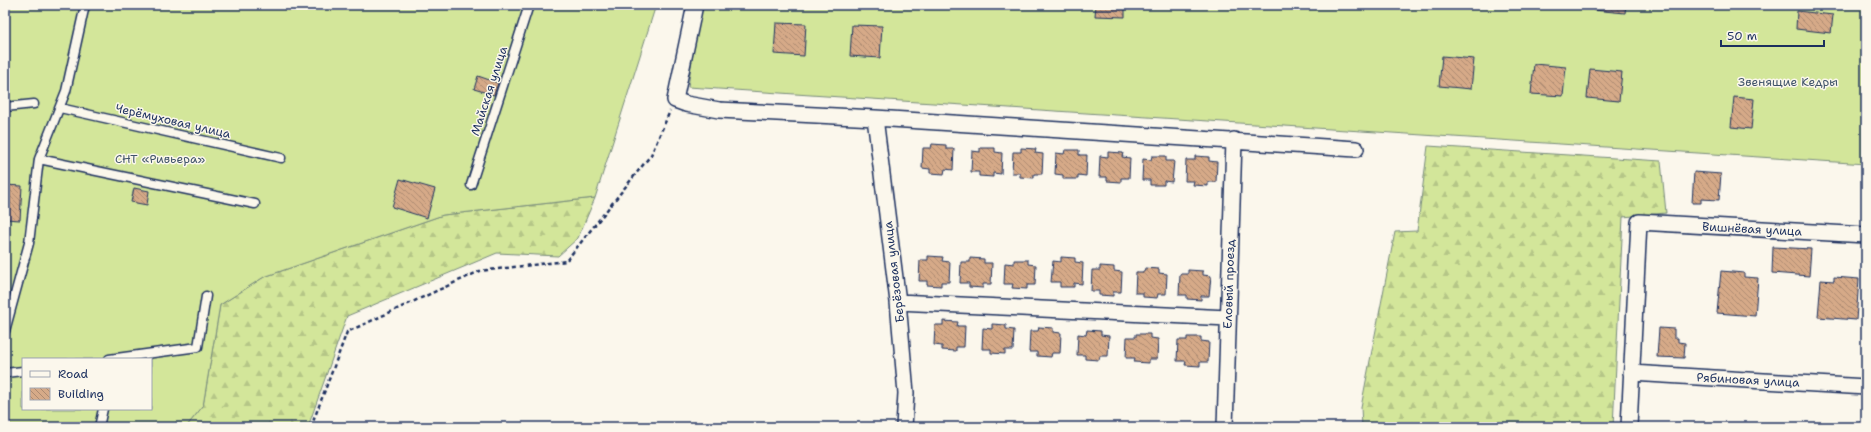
<svg xmlns="http://www.w3.org/2000/svg" width="1871" height="432" viewBox="0 0 1871 432" font-family="'Shantell Sans',sans-serif">
<defs>
<pattern id="forest-firs" width="22" height="20" patternUnits="userSpaceOnUse"><rect width="22" height="20" fill="#d3e69a"/><path d="M5 1l3.5 6h-7zM16 11l3.5 6h-7z" fill="#b5c687"/></pattern>
<pattern id="building-back-hatch" width="6" height="6" patternUnits="userSpaceOnUse"><rect width="6" height="6" fill="#d6aa88"/><path d="M-1 5l2 2M0 0l6 6M5-1l2 2" fill="none" stroke="#ad8b72"/></pattern>
</defs>
<rect width="100%" height="100%" fill="#fbf7ec"/>
<filter id="ink" filterUnits="userSpaceOnUse"><feTurbulence type="fractalNoise" baseFrequency=".025" numOctaves="2"/><feDisplacementMap in="SourceGraphic" scale="8" xChannelSelector="R" yChannelSelector="G"/><feConvolveMatrix kernelMatrix="1 2 1 2 8 2 1 2 1" color-interpolation-filters="sRGB"/></filter>
<g filter="url(#ink)">
<!-- forest -->
<path fill="url(#forest-firs)" stroke="#778a7c" d="M 1428,146 L 1661,161 L 1666,213 L 1623,217 L 1613,427 L 1362,427 L 1361,407 L 1395,232 L 1417,231 Z
M 595,198 L 578,238 L 558,256 L 497,253 L 347,316 L 308,427 L 186,427 L 203,406 L 220,305 L 264,277 L 443,215 Z"/>
<!-- garden -->
<path fill="#d3e69a" stroke="#778a7c" fill-rule="evenodd" d="M 5,5 L 656,5 L 595,198 L 443,215 L 264,277 L 220,305 L 203,406 L 186,427 L 5,427 ZM 23,359 L 151,359 L 151,409 L 23,409 Z
M 700,5 L 1866,5 L 1866,164 L 688,87 Z"/>
<!-- building -->
<path fill="url(#building-back-hatch)" stroke="#1b2f5e" d="M 1096,5 L 1125,5 L 1125,17 L 1095,16 Z
M 1545,5 L 1568,5 L 1568,7 Z
M 1594,5 L 1626,5 L 1625,13 L 1593,10 Z
M 1797,11 L 1833,15 L 1831,33 L 1796,29 Z
M 776,23 L 806,24 L 804,56 L 774,54 Z
M 852,25 L 882,26 L 880,58 L 850,56 Z
M 1442,56 L 1474,59 L 1471,89 L 1439,86 Z
M 1534,64 L 1566,67 L 1563,96 L 1531,94 Z
M 1590,69 L 1622,72 L 1619,101 L 1587,98 Z
M 478,76 L 498,83 L 494,95 L 474,89 Z
M 1734,97 L 1754,99 L 1751,129 L 1731,127 Z
M 932,144 L 946,145 L 946,149 L 954,149 L 953,170 L 945,169 L 944,174 L 930,173 L 930,169 L 922,168 L 923,148 L 931,148 Z
M 980,148 L 995,148 L 995,152 L 1002,153 L 1001,174 L 993,173 L 993,177 L 979,176 L 979,172 L 971,172 L 972,151 L 980,152 Z
M 1021,148 L 1036,149 L 1035,153 L 1043,154 L 1042,174 L 1034,174 L 1034,178 L 1020,177 L 1020,173 L 1012,173 L 1013,152 L 1021,152 Z
M 1065,150 L 1079,150 L 1079,155 L 1087,155 L 1086,176 L 1078,175 L 1078,179 L 1063,179 L 1063,175 L 1055,174 L 1056,153 L 1064,154 Z
M 1108,152 L 1123,153 L 1122,157 L 1130,158 L 1129,178 L 1121,178 L 1121,182 L 1107,181 L 1107,177 L 1099,177 L 1100,156 L 1108,157 Z
M 1152,156 L 1166,156 L 1166,161 L 1174,161 L 1172,182 L 1164,181 L 1164,185 L 1150,185 L 1150,180 L 1142,180 L 1143,159 L 1151,160 Z
M 1195,156 L 1209,157 L 1209,161 L 1217,162 L 1216,182 L 1208,182 L 1208,186 L 1193,185 L 1194,181 L 1185,181 L 1186,160 L 1195,160 Z
M 1694,172 L 1721,174 L 1719,200 L 1701,199 L 1701,203 L 1692,203 Z
M 400,179 L 435,189 L 427,218 L 392,207 Z
M 5,185 L 22,186 L 20,220 L 5,219 Z
M 134,188 L 149,191 L 147,205 L 131,202 Z
M 1773,247 L 1811,249 L 1809,276 L 1772,273 Z
M 928,256 L 943,257 L 942,261 L 950,262 L 949,282 L 941,282 L 941,286 L 927,285 L 927,281 L 919,281 L 920,260 L 928,260 Z
M 1061,257 L 1075,258 L 1075,262 L 1083,263 L 1082,284 L 1074,283 L 1074,287 L 1060,287 L 1060,282 L 1051,282 L 1053,261 L 1061,262 Z
M 970,258 L 984,259 L 984,263 L 992,263 L 991,284 L 983,284 L 983,288 L 969,287 L 969,283 L 960,283 L 961,262 L 970,262 Z
M 1014,260 L 1028,260 L 1028,264 L 1036,265 L 1035,285 L 1027,285 L 1027,289 L 1012,288 L 1013,284 L 1004,284 L 1005,263 L 1014,264 Z
M 1100,266 L 1114,267 L 1114,271 L 1122,272 L 1121,292 L 1113,292 L 1113,296 L 1099,295 L 1099,291 L 1091,291 L 1092,270 L 1100,270 Z
M 1145,268 L 1159,269 L 1159,273 L 1167,274 L 1166,294 L 1158,294 L 1157,298 L 1143,297 L 1143,293 L 1135,293 L 1136,272 L 1144,272 Z
M 1188,270 L 1203,271 L 1203,275 L 1211,276 L 1209,296 L 1201,296 L 1201,300 L 1187,299 L 1187,295 L 1179,295 L 1180,274 L 1188,274 Z
M 1721,271 L 1744,273 L 1744,277 L 1758,278 L 1755,316 L 1717,313 Z
M 1834,277 L 1859,279 L 1856,320 L 1818,317 L 1821,280 L 1834,281 Z
M 943,321 L 958,322 L 957,326 L 965,326 L 964,347 L 956,347 L 956,351 L 942,350 L 942,346 L 934,345 L 935,325 L 943,325 Z
M 992,324 L 1006,325 L 1006,329 L 1014,330 L 1013,350 L 1005,350 L 1005,354 L 991,353 L 991,349 L 982,349 L 983,328 L 992,329 Z
M 1039,327 L 1053,328 L 1053,332 L 1061,333 L 1060,353 L 1052,353 L 1051,357 L 1037,356 L 1037,352 L 1029,352 L 1030,331 L 1038,331 Z
M 1659,328 L 1674,329 L 1674,338 L 1678,338 L 1678,342 L 1685,343 L 1684,358 L 1657,357 Z
M 1087,330 L 1101,331 L 1101,335 L 1109,336 L 1108,356 L 1100,356 L 1099,360 L 1085,359 L 1085,355 L 1077,355 L 1078,334 L 1086,335 Z
M 1136,334 L 1150,334 L 1150,338 L 1158,339 L 1157,359 L 1149,359 L 1149,363 L 1134,362 L 1135,358 L 1126,358 L 1127,337 L 1136,337 Z
M 1187,337 L 1201,337 L 1201,341 L 1209,342 L 1208,362 L 1200,362 L 1200,366 L 1185,365 L 1186,361 L 1177,361 L 1178,340 L 1187,340 Z"/>
<g fill="none" stroke-linecap="round" stroke-linejoin="round">
<!-- service casing -->
<g stroke="#1b2f5e" stroke-width="11">
<path id="service" d="M 5,107 L 34,104
M 60,108 L 281,158
M 39,159 L 255,204
M 471,185 L 529,5
M 5,331 L 29,243 L 39,159 L 66,91 L 85,5
M 109,359 L 198,347 L 206,296
M 5,373 L 23,371
M 99,427 L 103,409"/>
</g>
<!-- minor casing -->
<g stroke="#1b2f5e" stroke-width="18">
<path id="minor" d="M 695,5 L 675,100 L 686,104 L 719,110 L 875,118 L 1356,149
M 875,118 L 898,302 L 906,393 L 904,427
M 898,302 L 1228,318
M 1631,373 L 1866,387
M 1225,427 L 1234,140
M 1629,427 L 1639,222 L 1866,235"/>
</g>
<!-- path -->
<path stroke="#1b2f5e" stroke-width="2.5" stroke-dasharray="4 3" stroke-linecap="butt" d="M 311,427 L 347,332 L 480,271 L 566,261 L 651,155 L 670,111"/>
<!-- service -->
<use href="#service" stroke="#fbf7ec" stroke-width="8"/>
<!-- minor -->
<use href="#minor" stroke="#fbf7ec" stroke-width="15"/>
</g>
</g>
<g text-anchor="middle" stroke-width="3" stroke-linejoin="round" paint-order="stroke">
<!-- park labels -->
<g font-size="12" fill="#40546a" stroke="#fbf7ec">
<text x="1788" y="86">Звенящие Кедры</text>
<text x="160" y="163">СНТ «Ривьера»</text>
</g>
<!-- street labels -->
<g font-size="12" fill="#1b2f5e" stroke="#fbf7ec">
<text transform="translate(489 91) rotate(-72)" y="4">Майская улица</text>
<text transform="translate(173 121) rotate(13)" y="4">Черёмуховая улица</text>
<text transform="translate(1752 229) rotate(3)" y="4">Вишнёвая улица</text>
<text transform="translate(894 272) rotate(-97)" y="4">Берёзовая улица</text>
<text transform="translate(1229 284) rotate(-88)" y="4">Еловый проезд</text>
<text transform="translate(1748 380) rotate(3)" y="4">Рябиновая улица</text>
</g>
</g>
<!-- margin -->
<rect width="1871" height="432" fill="none" stroke="#fbf7ec" stroke-width="20"/>
<rect x="10" y="10" width="1851" height="412" fill="none" stroke="#1b2f5e" stroke-width="1.5" filter="url(#ink)"/>
<!-- legend -->
<rect x="22" y="358" width="130" height="52" fill="#fbf7ec" stroke="#a1a7b3"/>
<rect x="30" y="371" width="20" height="6" fill="#fbf7ec" stroke="#a1a7b3"/>
<text x="58" y="378" font-size="12" fill="#1b2f5e">Road</text>
<rect x="30" y="388" width="20" height="12" fill="url(#building-back-hatch)" stroke="#a1a7b3"/>
<text x="58" y="398" font-size="12" fill="#1b2f5e">Building</text>
<!-- scale -->
<path d="M1721 40v6h103v-6" fill="none" stroke="#1b2f5e" stroke-width="2"/>
<text x="1727" y="40" font-size="12" fill="#1b2f5e" stroke="#fbf7ec" stroke-width="3" paint-order="stroke">50 m</text>
</svg>
